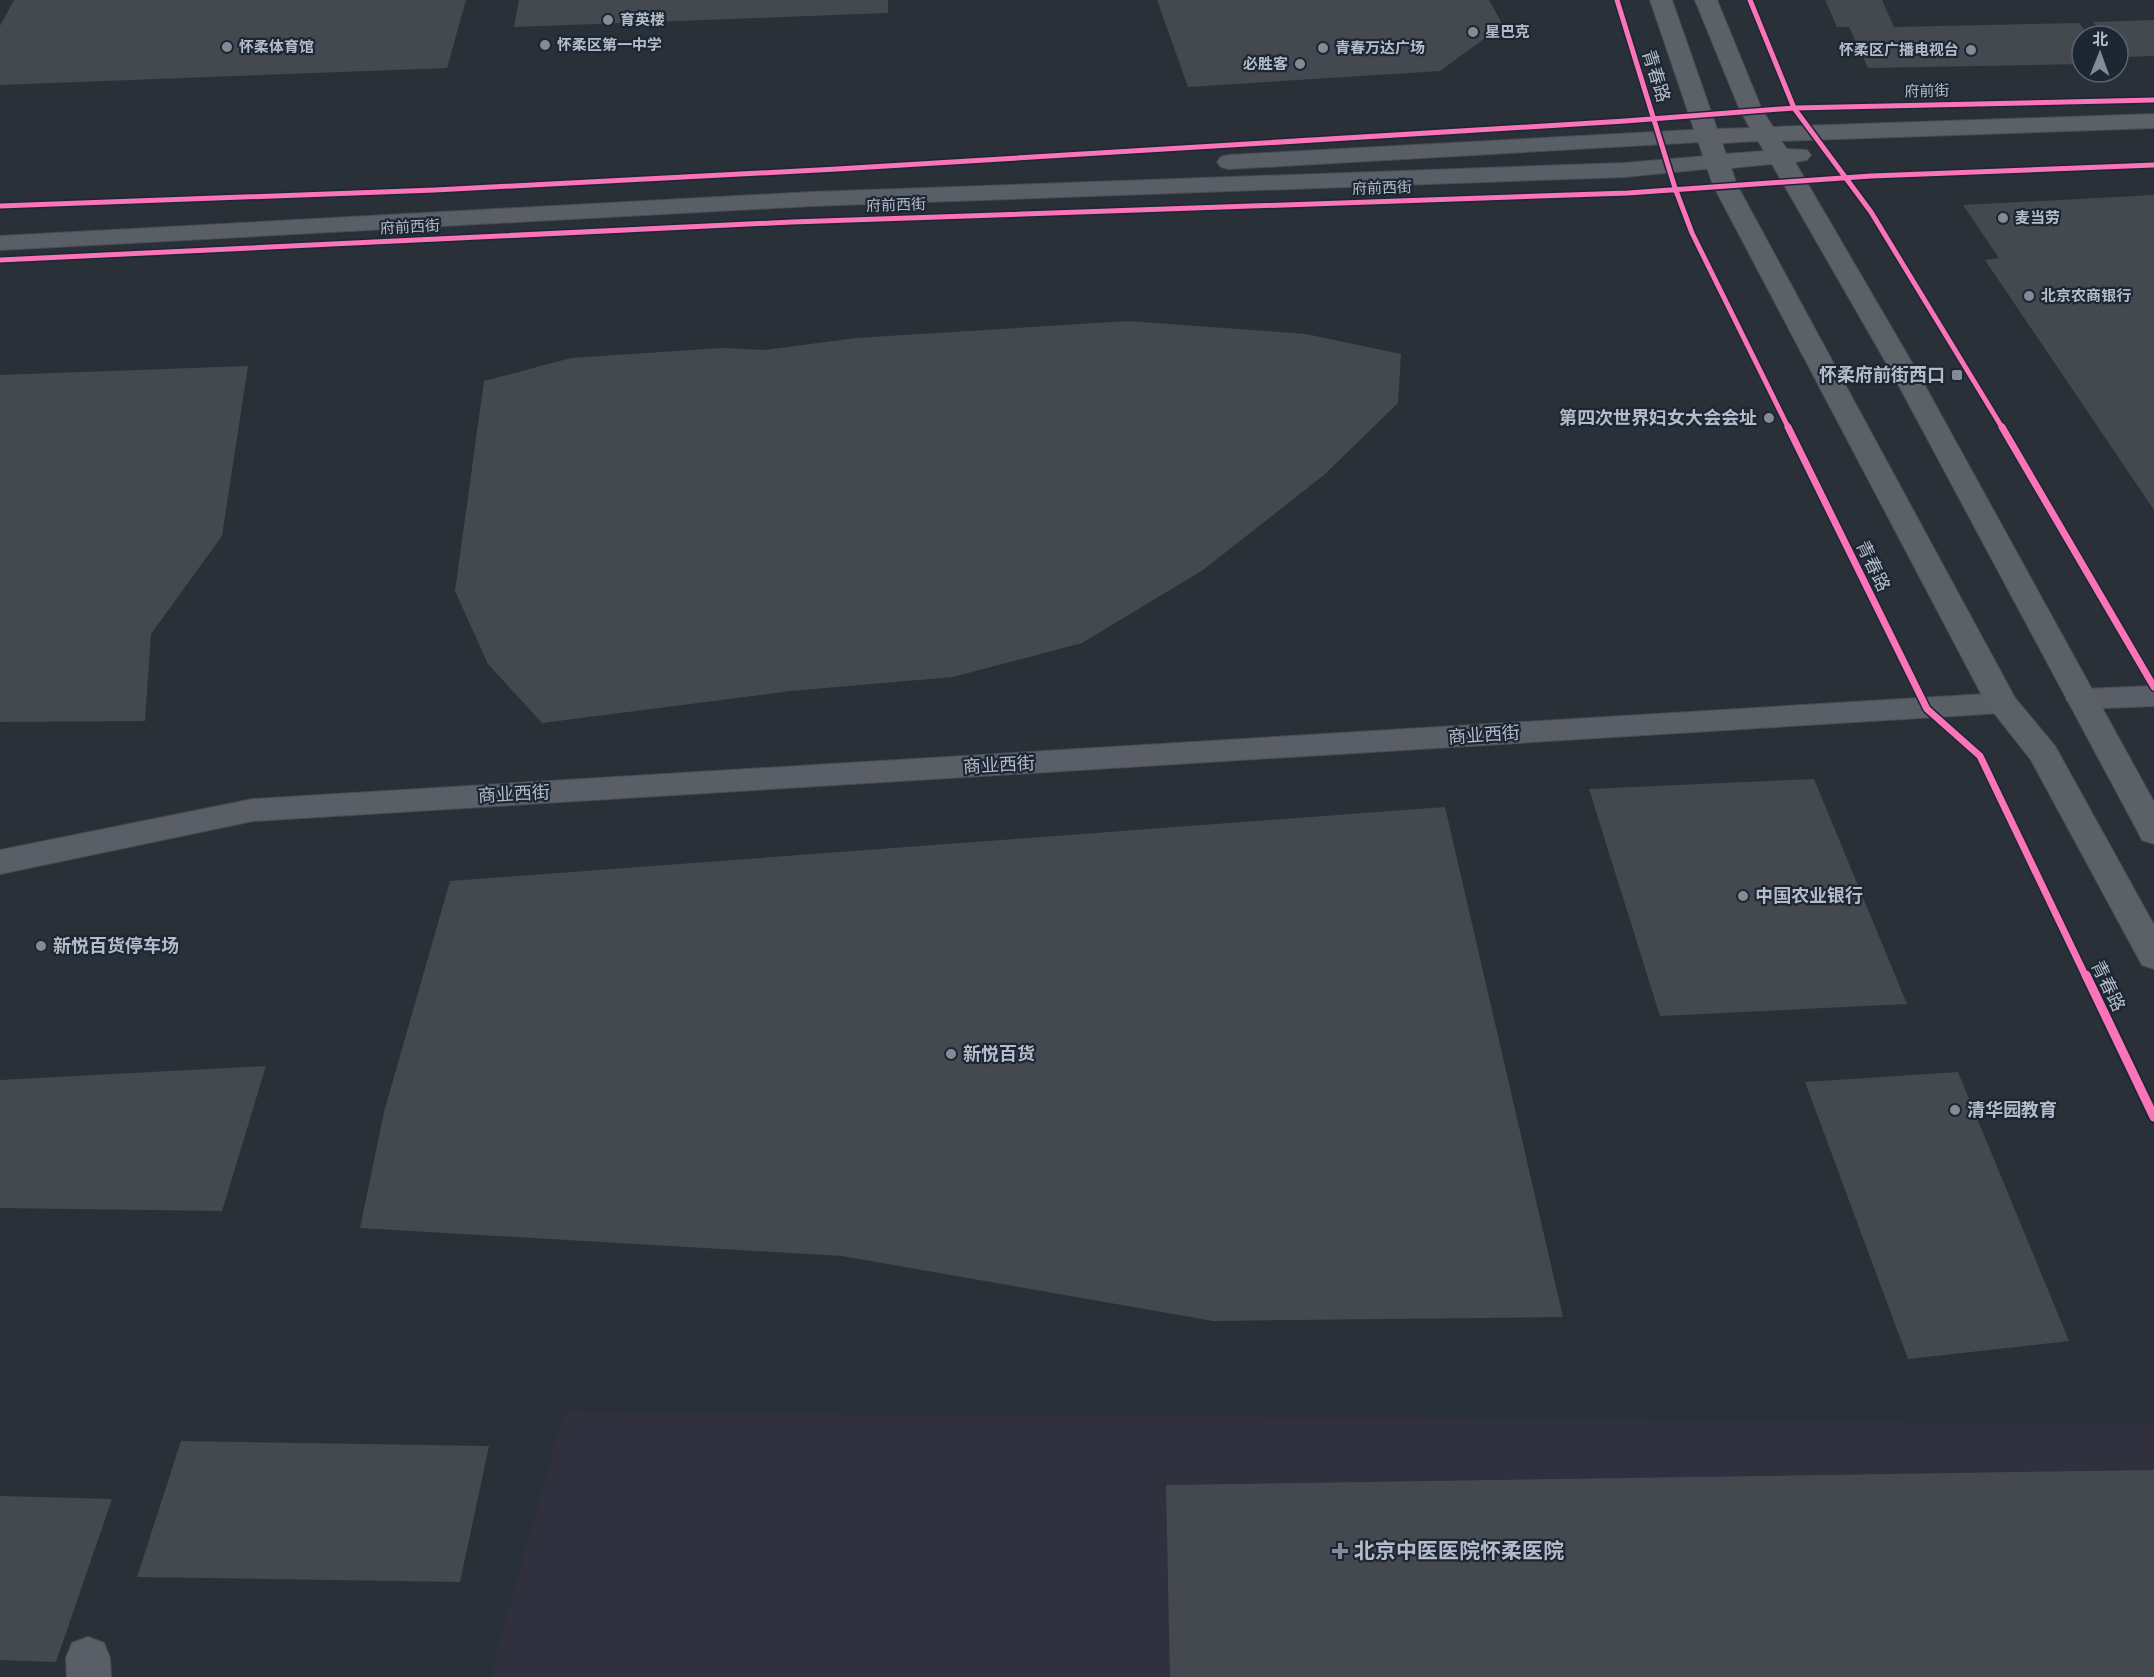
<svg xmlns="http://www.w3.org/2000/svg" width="2154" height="1677" viewBox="0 0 2154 1677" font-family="'PT Sans','Noto Sans SC',sans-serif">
<rect width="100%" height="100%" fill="#2a3038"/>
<!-- medical -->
<path fill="#31303e" d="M 564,1412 L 2154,1424 L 2154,1677 L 490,1677 Z"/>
<!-- building -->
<path fill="#444950" d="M 14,0 L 466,0 L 447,68 L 0,85 L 0,26 Z
M 519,0 L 888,0 L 888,13 L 514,27 Z
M 1157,0 L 1489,0 L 1503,25 L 1440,71 L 1188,87 Z
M 1825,0 L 1882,0 L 1894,27 L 2079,23 L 2089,36 L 2082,36 L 2082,64 L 1868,68 L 1849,27 L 1837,27 Z
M 2154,20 L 2154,56 L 2123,57 L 2118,51 L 2118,36 L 2105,36 L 2093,22 Z
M 2154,195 L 2154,510 L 1985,260 L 1999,258 L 1963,205 Z
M 1128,321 L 1306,334 L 1401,354 L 1398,403 L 1324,475 L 1203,570 L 1082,643 L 953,677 L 791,691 L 542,723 L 488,664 L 455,591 L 484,381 L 571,358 L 722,348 L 765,350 L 856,338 Z
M 248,366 L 222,536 L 151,634 L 145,721 L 0,722 L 0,375 Z
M 1814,779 L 1907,1004 L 1660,1016 L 1589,789 Z
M 1445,807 L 1563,1317 L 1213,1321 L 842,1256 L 360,1228 L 384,1112 L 450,881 Z
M 266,1066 L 222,1211 L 0,1208 L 0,1080 Z
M 1958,1072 L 2069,1341 L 1908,1359 L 1805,1082 Z
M 181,1441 L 489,1446 L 460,1582 L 137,1577 Z
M 2154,1470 L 2154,1677 L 1170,1677 L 1166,1485 Z
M 0,1496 L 112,1499 L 56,1662 L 0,1660 Z"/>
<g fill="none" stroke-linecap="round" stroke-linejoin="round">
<!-- minor casing -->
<g stroke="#484c53" stroke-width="2">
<path id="minor" d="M 1709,129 L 1717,131 L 1721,136 L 1717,141 L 1229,169 L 1221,167 L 1217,162 L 1221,157 L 1229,155 Z
M 1718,155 L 1726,157 L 1730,162 L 1726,167 L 1624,177 L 812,206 L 0,250 L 0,236 L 812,192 L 1624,163 Z
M 2154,686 L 2154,706 L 2082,709 L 2071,706 L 2066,699 L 2071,692 L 2082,689 Z
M 2002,693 L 2013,696 L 2018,703 L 2013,710 L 2002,713 L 253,821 L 0,874 L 0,850 L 253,799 Z
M 88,1637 L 104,1643 L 110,1658 L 111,1677 L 67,1677 L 66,1658 L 72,1643 Z"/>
</g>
<!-- major casing -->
<g stroke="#484c55" stroke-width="2">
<path id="major" d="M 1650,0 L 1672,0 L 1717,129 L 1750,128 L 1740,110 L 1695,0 L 1717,0 L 1762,110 L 1773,127 L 2154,114 L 2154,128 L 1781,141 L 1787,149 L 1807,150 L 1811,155 L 1807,160 L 1795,162 L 1918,373 L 2154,802 L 2154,844 L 2142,840 L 2138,832 L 1892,373 L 1772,164 L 1731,168 L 1737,185 L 2015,698 L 2055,746 L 2154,925 L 2154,969 L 2142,965 L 2031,760 L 1986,703 L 1713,185 ZM 1758,141 L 1764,151 L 1726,154 L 1722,143 Z"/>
</g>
<!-- minor -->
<use href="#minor" fill="#5a5e66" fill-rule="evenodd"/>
<!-- major -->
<use href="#major" fill="#5c6168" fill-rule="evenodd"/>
<!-- cycleway-far2 casing -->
<g stroke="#1d2633" stroke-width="8">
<path id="cycleway-far2" d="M 1617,0 L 1675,188 L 1692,233 L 1789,429
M 1750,0 L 1794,108 L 1871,212 L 2003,429
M 0,206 L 435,190 L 837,169 L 1625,121 L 1794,108 L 2154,100
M 0,260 L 792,222 L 1628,193 L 1871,176 L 2154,165"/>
</g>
<!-- cycleway-far1 casing -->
<g stroke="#1d2633" stroke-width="10">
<path id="cycleway-far1" d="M 1788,427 L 1927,709 L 1980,756 L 2086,977
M 2002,427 L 2154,687"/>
</g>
<!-- cycleway casing -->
<g stroke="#1d2633" stroke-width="13">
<path id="cycleway" d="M 2086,975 L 2154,1117"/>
</g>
<!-- cycleway-far2 -->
<use href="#cycleway-far2" stroke="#fb73b8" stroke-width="5"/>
<!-- cycleway-far1 -->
<use href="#cycleway-far1" stroke="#fb73b8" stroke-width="7"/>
<!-- cycleway -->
<use href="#cycleway" stroke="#fb73b8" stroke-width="9"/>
</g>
<!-- markers -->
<g fill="#848b96" stroke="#1d2633" stroke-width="2">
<circle cx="608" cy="20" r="6"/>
<circle cx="1473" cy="32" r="6"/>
<circle cx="545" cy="45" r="6"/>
<circle cx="227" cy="47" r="6"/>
<circle cx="1323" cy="48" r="6"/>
<circle cx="1971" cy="50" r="6"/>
<circle cx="1300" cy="64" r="6"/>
<circle cx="2003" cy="218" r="6"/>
<circle cx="2029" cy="296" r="6"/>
<rect x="1951" y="369" width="12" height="12" rx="3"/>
<circle cx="1769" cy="418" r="6"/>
<circle cx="1743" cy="896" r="6"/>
<circle cx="41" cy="946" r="6"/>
<circle cx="951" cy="1054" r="6"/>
<circle cx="1955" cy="1110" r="6"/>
<path d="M1337 1542h6v6h6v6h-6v6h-6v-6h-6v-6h6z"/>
</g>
<g text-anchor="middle" stroke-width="4.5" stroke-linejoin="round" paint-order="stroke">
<!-- far-poi labels -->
<g font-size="15" font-weight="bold" fill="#b4bcc9" stroke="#1d2633" text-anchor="start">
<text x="620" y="25">育英楼</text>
<text x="1485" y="37">星巴克</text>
<text x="557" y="50">怀柔区第一中学</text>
<text x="239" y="52">怀柔体育馆</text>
<text x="1335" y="53">青春万达广场</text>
<text x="1959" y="55" text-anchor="end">怀柔区广播电视台</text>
<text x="1288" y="69" text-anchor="end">必胜客</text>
<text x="2015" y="223">麦当劳</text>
<text x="2041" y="301">北京农商银行</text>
</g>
<!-- far-street labels -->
<g font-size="15" fill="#b4bcc9" stroke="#1d2633">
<text transform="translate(1927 91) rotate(-1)" y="5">府前街</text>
<text transform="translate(1382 188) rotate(-2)" y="5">府前西街</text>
<text transform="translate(896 205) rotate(-2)" y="5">府前西街</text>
<text transform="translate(410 227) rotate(-3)" y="5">府前西街</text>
</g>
<!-- street labels -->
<g font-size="18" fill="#b4bcc9" stroke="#1d2633">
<text transform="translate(1656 76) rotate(73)" y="6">青春路</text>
<text transform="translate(1873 566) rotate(64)" y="6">青春路</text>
<text transform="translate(1484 735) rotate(-4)" y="6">商业西街</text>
<text transform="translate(999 765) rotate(-3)" y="6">商业西街</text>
<text transform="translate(514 794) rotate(-3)" y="6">商业西街</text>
<text transform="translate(2108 986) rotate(64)" y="6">青春路</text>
</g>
<!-- poi labels -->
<g font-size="18" font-weight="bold" fill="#b4bcc9" stroke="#1d2633" text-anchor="start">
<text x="1945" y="381" text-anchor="end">怀柔府前街西口</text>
<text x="1757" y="424" text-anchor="end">第四次世界妇女大会会址</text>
<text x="1755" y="902">中国农业银行</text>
<text x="53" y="952">新悦百货停车场</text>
<text x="963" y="1060">新悦百货</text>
<text x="1967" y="1116">清华园教育</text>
</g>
<!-- near-poi labels -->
<g font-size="21" font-weight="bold" fill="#b4bcc9" stroke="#1d2633" text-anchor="start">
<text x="1354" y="1558">北京中医医院怀柔医院</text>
</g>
</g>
<!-- north arrow -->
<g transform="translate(2100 54) rotate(1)"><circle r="28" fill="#1d2633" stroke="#59626f" stroke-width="1.5"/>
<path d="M0-4.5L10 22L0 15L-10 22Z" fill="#848b96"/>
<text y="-9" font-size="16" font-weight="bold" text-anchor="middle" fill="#b4bcc9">北</text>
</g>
</svg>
